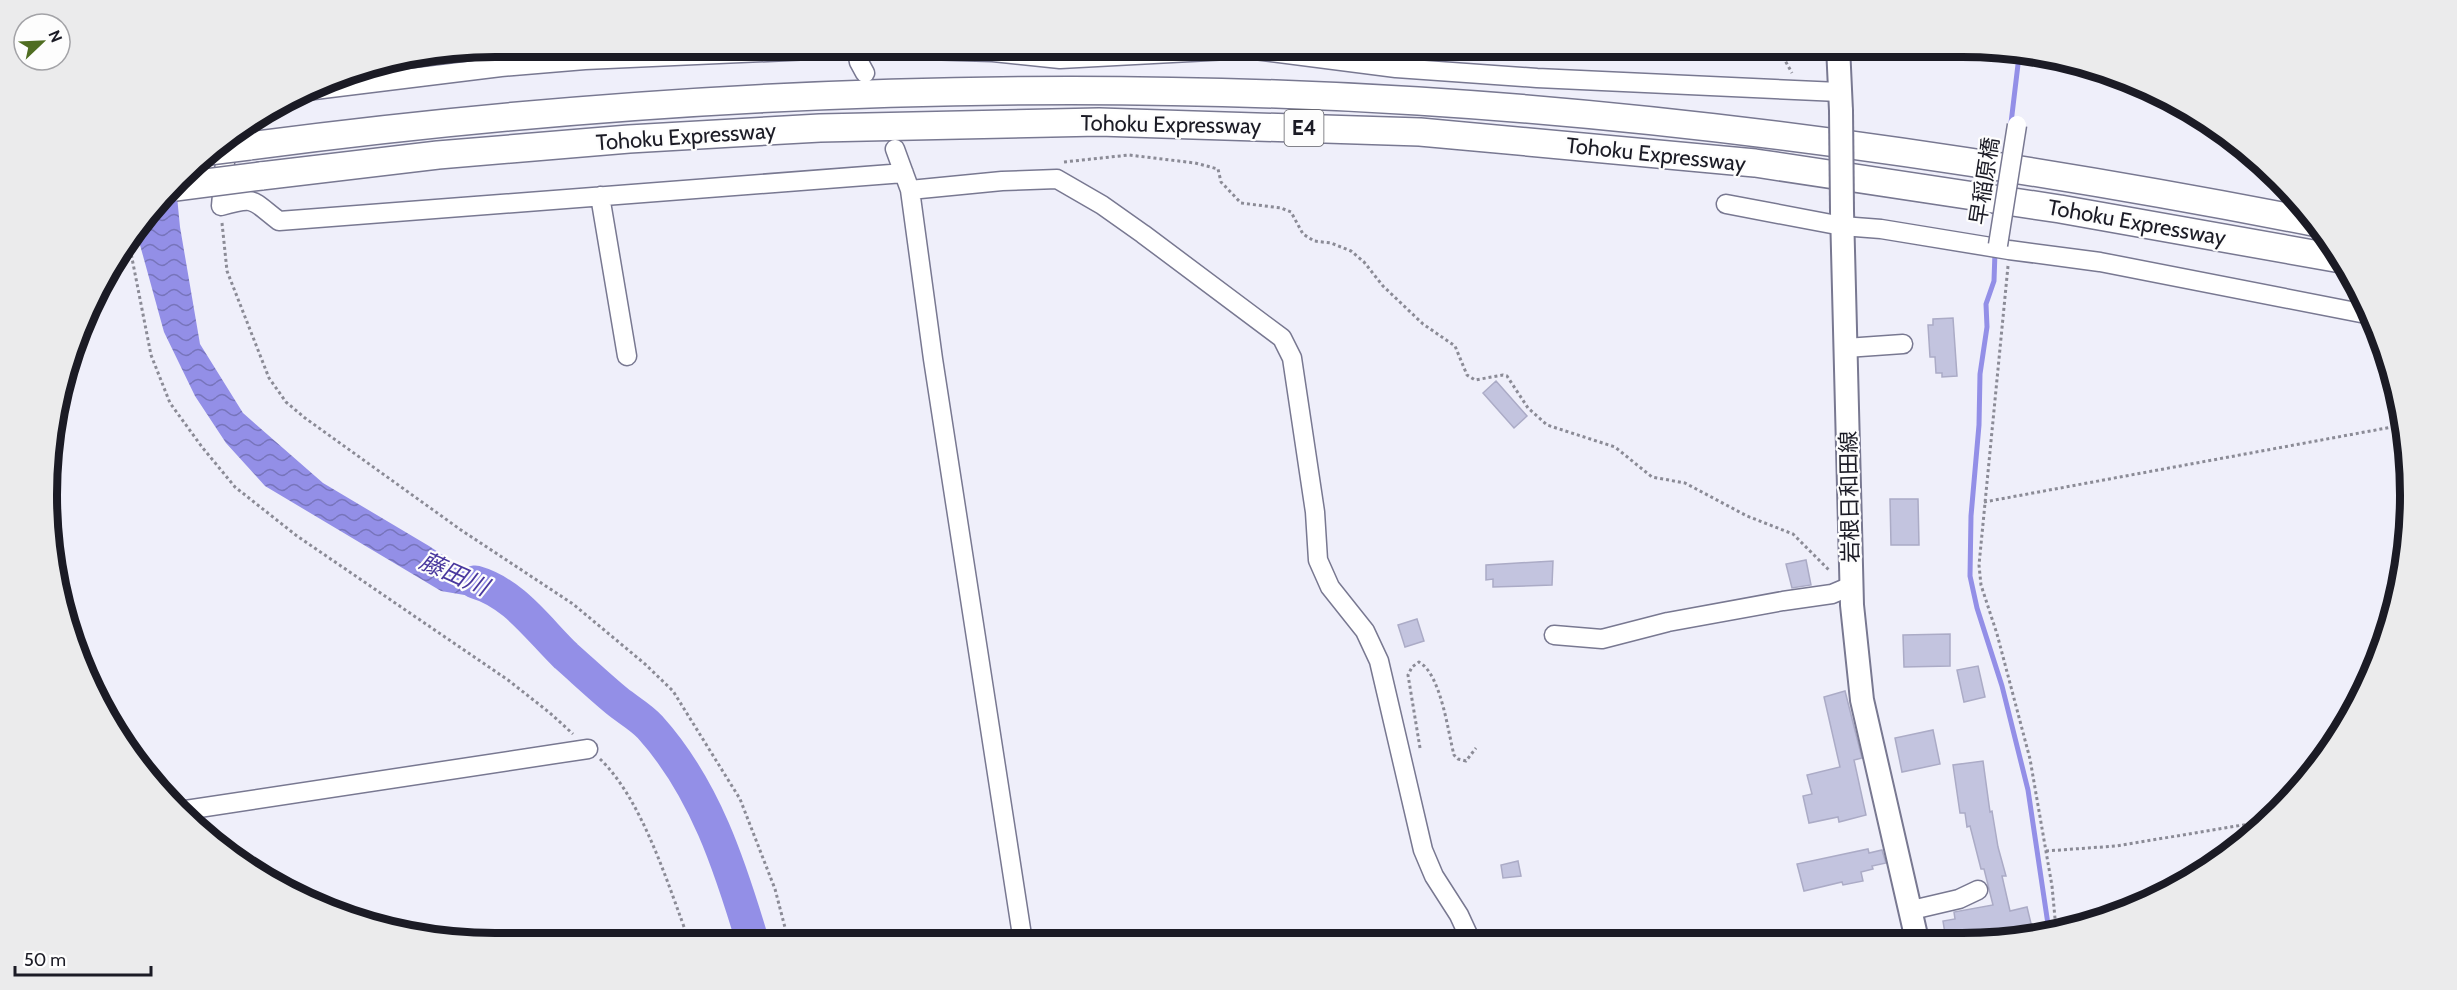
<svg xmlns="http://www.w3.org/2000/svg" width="2457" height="990" viewBox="0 0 2457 990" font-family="Cabin,'Noto Sans JP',sans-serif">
<defs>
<pattern id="water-waves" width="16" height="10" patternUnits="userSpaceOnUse" patternTransform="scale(1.5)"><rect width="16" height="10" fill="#938fe7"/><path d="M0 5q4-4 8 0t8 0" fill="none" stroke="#7774bb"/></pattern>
</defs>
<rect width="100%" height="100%" fill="#efeffa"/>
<!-- water -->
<path fill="url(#water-waves)" d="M 176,186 L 180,227 L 200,344 L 243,413 L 323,483 L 429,546 L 517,604 L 441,591 L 265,486 L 226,443 L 195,396 L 164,332 L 137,234 Z"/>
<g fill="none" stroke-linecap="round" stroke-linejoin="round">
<!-- stream -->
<path stroke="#938fe7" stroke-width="5" d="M 2011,123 L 2019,56
M 1995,252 L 1994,281 L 1986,304 L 1987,327 L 1980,374 L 1979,425 L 1971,516 L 1970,576 L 1977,608 L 2002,686 L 2028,790 L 2049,931"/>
<!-- river -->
<path stroke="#938fe7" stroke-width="33" d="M 475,582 C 514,593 538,629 566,656 C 583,671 600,687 617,701 C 628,710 641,717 650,727 C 705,788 730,866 753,943"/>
</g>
<!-- building -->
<path fill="#c3c4df" stroke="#ababc6" stroke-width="1.5" d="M 1953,318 L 1957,376 L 1942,377 L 1942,373 L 1936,373 L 1935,357 L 1930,357 L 1928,325 L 1933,325 L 1933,319 Z
M 1496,381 L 1527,416 L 1514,428 L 1483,393 Z
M 1890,499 L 1918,499 L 1919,545 L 1891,545 Z
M 1806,560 L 1811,585 L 1792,588 L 1786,564 Z
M 1553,561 L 1552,585 L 1493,587 L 1493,579 L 1486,580 L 1486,565 Z
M 1417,619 L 1424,641 L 1405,647 L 1398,625 Z
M 1950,634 L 1950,666 L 1904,667 L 1903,635 Z
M 1978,666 L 1985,697 L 1964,702 L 1957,670 Z
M 1845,691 L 1862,758 L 1854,760 L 1866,815 L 1839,822 L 1838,817 L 1809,823 L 1803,796 L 1812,794 L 1807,775 L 1840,767 L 1824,697 Z
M 1933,730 L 1940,764 L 1902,772 L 1895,738 Z
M 1983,761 L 1990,812 L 1992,811 L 1998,847 L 2006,876 L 2002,876 L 2010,911 L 2027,907 L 2034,936 L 2021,940 L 2005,940 L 2003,931 L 1964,938 L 1964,940 L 1946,940 L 1943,921 L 1955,919 L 1954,912 L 1993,905 L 1984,869 L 1981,869 L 1970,826 L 1967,827 L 1965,813 L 1960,813 L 1953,765 Z
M 1868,849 L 1869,853 L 1882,850 L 1886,863 L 1872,866 L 1873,869 L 1861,872 L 1863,881 L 1843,885 L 1842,882 L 1804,891 L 1797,864 Z
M 1518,861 L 1521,876 L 1503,878 L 1501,865 Z"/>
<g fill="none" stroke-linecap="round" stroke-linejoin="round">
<!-- minor casing -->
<g stroke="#787891" stroke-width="21">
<path id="minor" d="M 856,46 L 859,62 L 865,73
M 306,91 L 501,67 L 585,60 L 856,48 L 993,52 L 1060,59 L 1247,49 L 1396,68 L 1537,78 L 1839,92
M 227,140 L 221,206 C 257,196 251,200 279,221 L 904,173
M 895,149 L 910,190 L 933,359 L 1023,942
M 910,190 L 1002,181 L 1057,179 L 1102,205 L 1143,234 L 1282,338 L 1292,358 L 1315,512 L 1318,560 L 1330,587 L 1365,631 L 1379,661 L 1423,850 L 1434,876 L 1459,915 L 1471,941
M 600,196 L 627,356
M 1726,204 L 1842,226 L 1881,229 L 2009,250 L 2100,262 L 2371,315
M 1846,348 L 1903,344
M 1554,635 L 1602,639 L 1668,622 L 1783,601 L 1832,594 L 1851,586
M 179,811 L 588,749
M 1912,910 L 1959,899 L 1978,890"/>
</g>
<!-- major casing -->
<g stroke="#787891" stroke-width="26">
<path id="major" d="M 1838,46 L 1841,111
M 1842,211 L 1852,605 L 1862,700 L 1917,940"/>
</g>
<!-- highway casing -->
<g stroke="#787891" stroke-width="30">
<path id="highway" d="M 249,146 C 635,95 1029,77 1418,101 C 1720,120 2021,165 2318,223
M 261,176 L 438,155 L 629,139 L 820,128 L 1099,122 L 1420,132 L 1755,163 L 2060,209 L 2341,259"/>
</g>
<!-- path -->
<path stroke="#8b8b96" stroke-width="3" stroke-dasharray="3 3" stroke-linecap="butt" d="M 1777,46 L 1792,73
M 1064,162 L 1129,155 L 1195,163 L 1218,169 L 1221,182 L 1241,203 L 1281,208 L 1291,212 L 1303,234 L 1314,241 L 1331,243 L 1351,251 L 1364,262 L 1383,286 L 1423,324 L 1455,346 L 1467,375 L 1475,380 L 1503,375 L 1507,376 L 1528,408 L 1547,425 L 1615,447 L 1652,477 L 1685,483 L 1747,516 L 1793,534 L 1830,571
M 222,223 L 227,271 L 269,378 L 286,402 L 305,418 L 461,530 L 573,604 L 645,664 L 673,691 L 740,799 L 775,889 L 789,943
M 129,243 L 151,355 L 170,403 L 202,447 L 235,487 L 297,536 L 508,680 L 550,713 L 573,734
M 2008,266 L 1979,565 L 1981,585 L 1997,634 L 2030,759 L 2052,886 L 2056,929
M 1984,502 L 2403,425
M 1420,748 L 1408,675 L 1412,667 L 1419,662 C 1441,674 1448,732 1454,755 L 1458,759 L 1466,761 L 1476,748
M 600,759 C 643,800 669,888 690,943
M 2046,851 L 2116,846 L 2267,821"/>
<!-- minor -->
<use href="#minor" stroke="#fff" stroke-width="18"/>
<!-- major -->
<use href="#major" stroke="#fff" stroke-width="22"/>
<!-- highway -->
<use href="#highway" stroke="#fff" stroke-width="27"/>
<!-- minor-bridge casing -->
<g stroke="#787891" stroke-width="21" stroke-linecap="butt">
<path id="minor-bridge" d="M 1998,245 L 2017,125"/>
</g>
<!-- major-bridge casing -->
<g stroke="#787891" stroke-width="26" stroke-linecap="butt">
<path id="major-bridge" d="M 1841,111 L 1842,211"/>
</g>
<!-- highway-bridge casing -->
<g stroke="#787891" stroke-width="30" stroke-linecap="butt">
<path id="highway-bridge" d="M 209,151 L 249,146
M 175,187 L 261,176"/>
</g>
<!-- minor-bridge -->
<use href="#minor-bridge" stroke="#fff" stroke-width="18"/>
<!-- major-bridge -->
<use href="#major-bridge" stroke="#fff" stroke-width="22"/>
<!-- highway-bridge -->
<use href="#highway-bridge" stroke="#fff" stroke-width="27"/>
</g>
<g text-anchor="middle" stroke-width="4.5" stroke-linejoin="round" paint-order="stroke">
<!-- shield labels -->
<rect fill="#fdfdfd" stroke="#5f5f66" stroke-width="1.5" x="1284.5" y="110" width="39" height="36" rx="4.5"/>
<g font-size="21" font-weight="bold" fill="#1b1b25">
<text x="1304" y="135">E4</text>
</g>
<!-- street labels -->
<g font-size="22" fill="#1b1b25" stroke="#fdfdfd">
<text transform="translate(1171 124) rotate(1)" y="8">Tohoku Expressway</text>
<text transform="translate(686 136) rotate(-4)" y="8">Tohoku Expressway</text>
<text transform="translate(1656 154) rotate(6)" y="8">Tohoku Expressway</text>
<text transform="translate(1984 181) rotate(-81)" y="8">早稲原橋</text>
<text transform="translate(2137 222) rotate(10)" y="8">Tohoku Expressway</text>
<text transform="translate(1849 497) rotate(-91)" y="8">岩根日和田線</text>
</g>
<!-- water labels -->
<g font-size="24" font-style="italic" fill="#49389e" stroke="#fdfdfd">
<text transform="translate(454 574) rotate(24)" y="8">藤田川</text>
</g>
</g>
<!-- crop -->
<path d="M0 0H2457V990H0ZM495 57H1962A438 438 0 0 1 2400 495V495A438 438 0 0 1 1962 933H495A438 438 0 0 1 57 495V495A438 438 0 0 1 495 57Z" fill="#ebebec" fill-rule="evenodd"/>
<path fill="none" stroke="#1b1b25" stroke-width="8" d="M495 57H1962A438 438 0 0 1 2400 495V495A438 438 0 0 1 1962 933H495A438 438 0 0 1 57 495V495A438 438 0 0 1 495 57Z"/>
<!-- north arrow -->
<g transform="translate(42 42) rotate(67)"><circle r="28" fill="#fdfdfd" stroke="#a3a3a7" stroke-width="1.5"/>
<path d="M0-4.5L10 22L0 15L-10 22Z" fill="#4f6d21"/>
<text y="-9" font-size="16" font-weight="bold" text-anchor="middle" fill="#1b1b25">N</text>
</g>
<!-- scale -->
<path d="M15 966v9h136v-9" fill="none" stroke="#1b1b25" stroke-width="3"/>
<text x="24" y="966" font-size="18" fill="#1b1b25" stroke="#fdfdfd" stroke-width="4.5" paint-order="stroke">50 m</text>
</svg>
